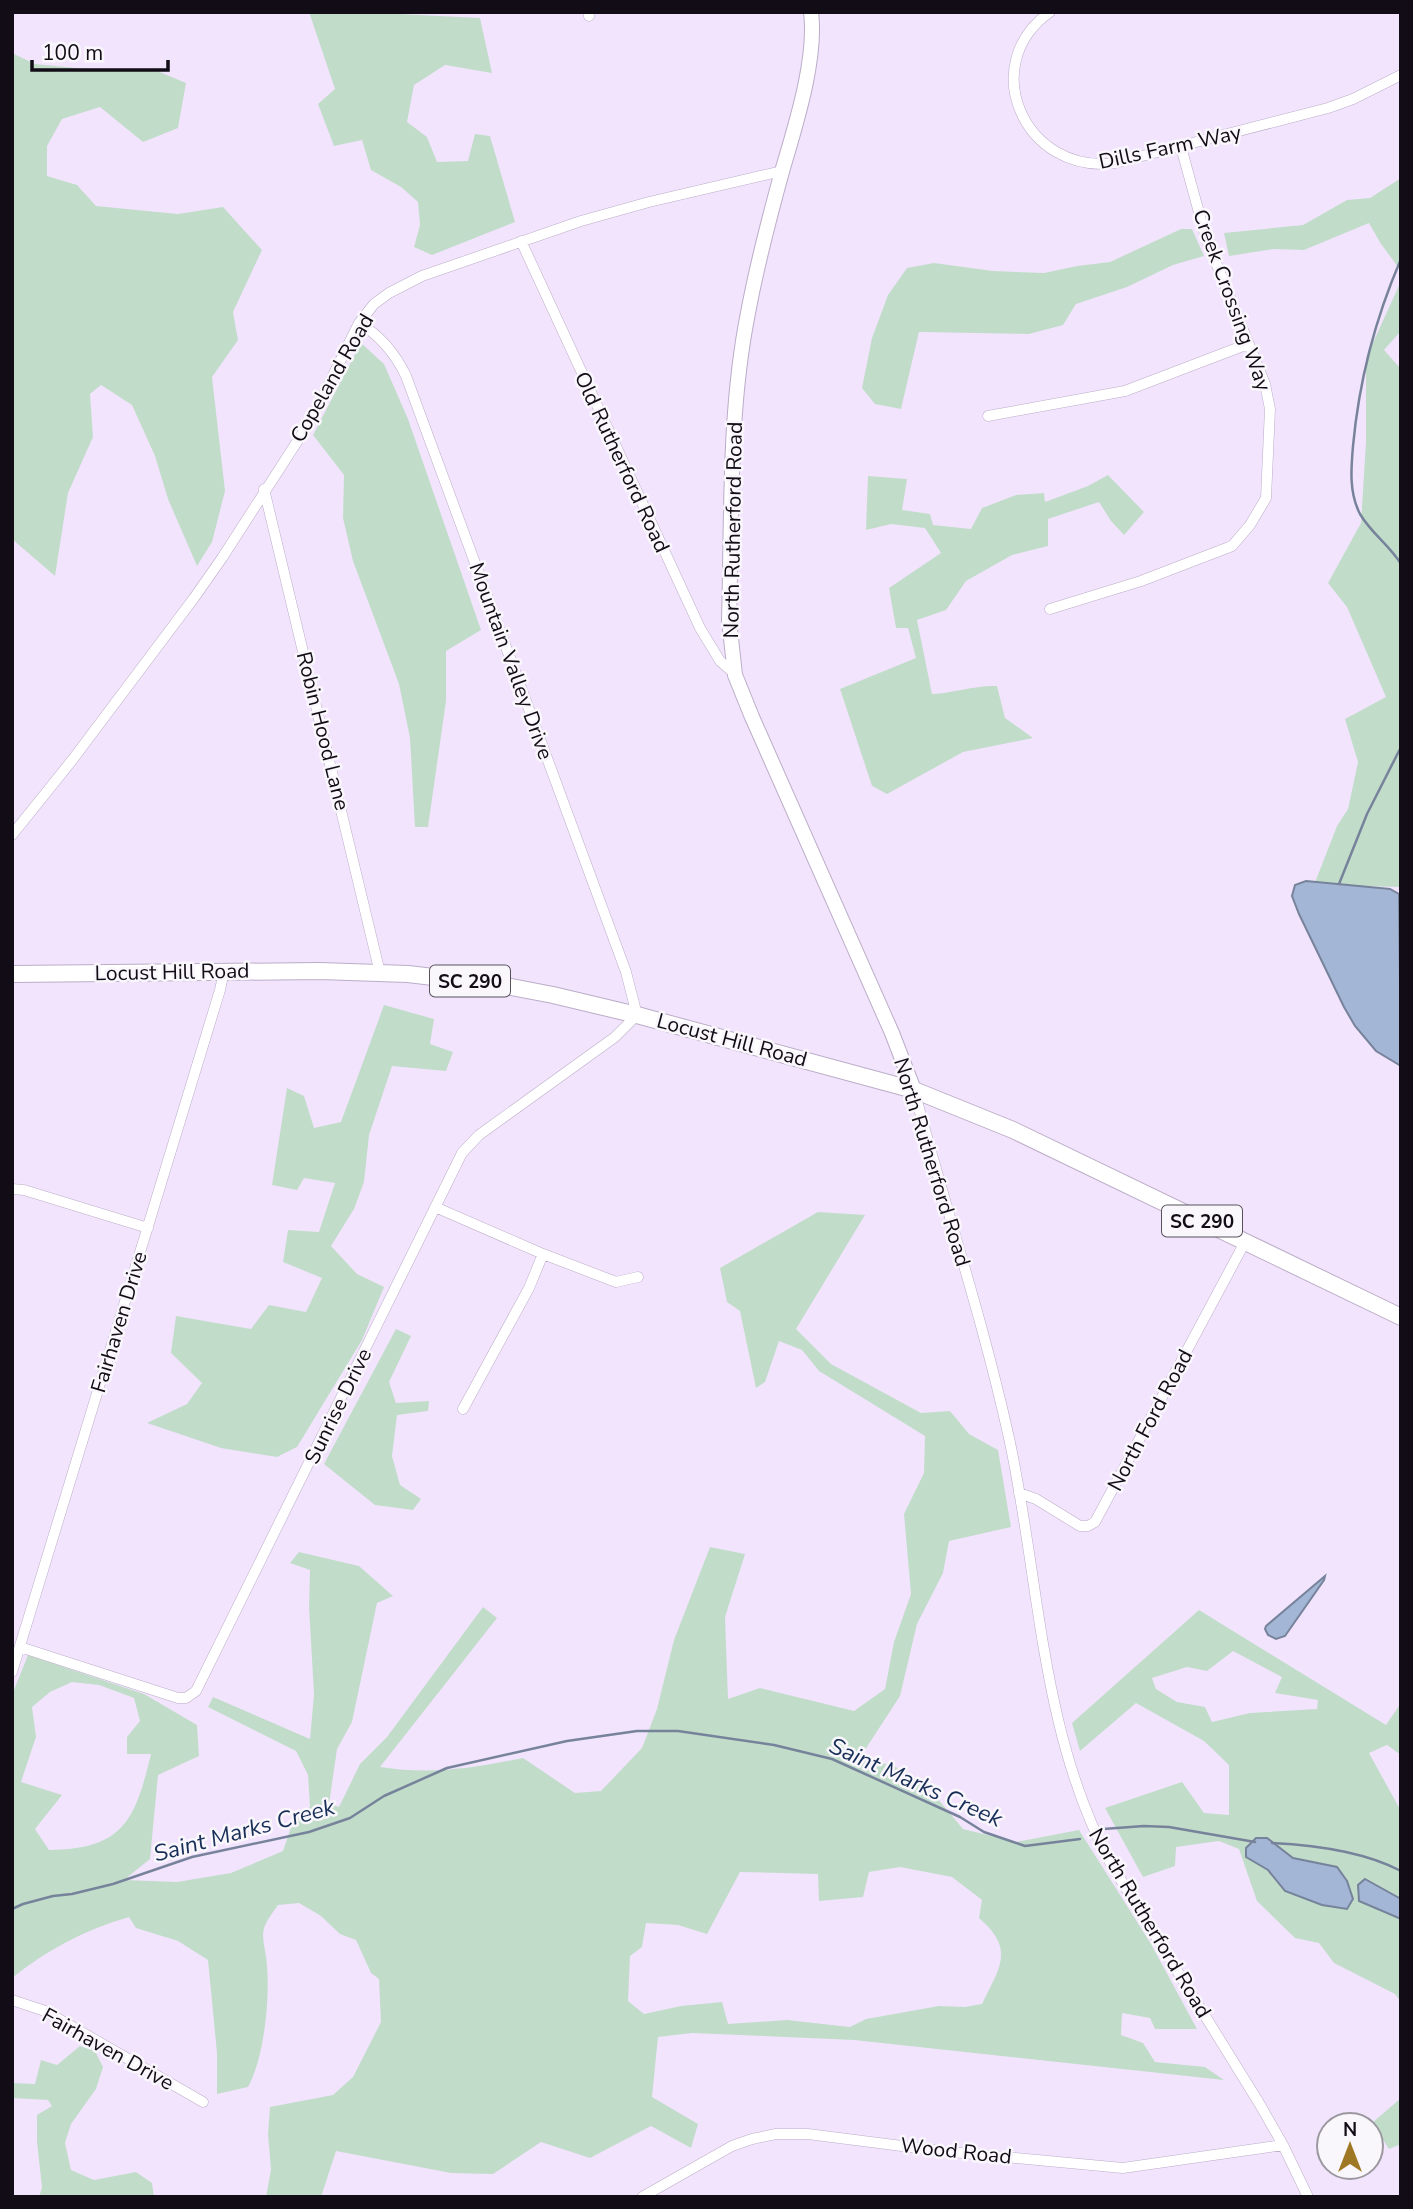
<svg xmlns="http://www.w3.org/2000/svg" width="1413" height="2209" viewBox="0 0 1413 2209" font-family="'Nunito Sans',sans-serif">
<rect width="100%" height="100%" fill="#f3e4fe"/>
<!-- green -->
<path fill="#c1ddca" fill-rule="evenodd" d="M 309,12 L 359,12 L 480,18 L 492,73 L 445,65 L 414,85 L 407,122 L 427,137 L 437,162 L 468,161 L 475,134 L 490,136 L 515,222 L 432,255 L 414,247 L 420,225 L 418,202 L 401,187 L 371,170 L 362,140 L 334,146 L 318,104 L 335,89 Z
M 12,53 L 35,64 L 86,69 L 155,70 L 186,83 L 178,128 L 143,142 L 100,107 L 62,119 L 47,146 L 47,176 L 77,185 L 96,206 L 178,214 L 223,207 L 262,250 L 233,312 L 238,340 L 212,377 L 225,491 L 212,542 L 197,566 L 168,499 L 155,456 L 132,405 L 101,385 L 90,394 L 93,437 L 68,493 L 55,576 L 12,539 Z
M 1401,178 L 1401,271 L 1381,244 L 1369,223 L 1304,250 L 1274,249 L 1229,256 L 1224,233 L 1303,225 L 1347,200 L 1370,198 Z
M 1181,229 L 1192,229 L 1204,256 L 1173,265 L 1127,287 L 1076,304 L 1063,325 L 1029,334 L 919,332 L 901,409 L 875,404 L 862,388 L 872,338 L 888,295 L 907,268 L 934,263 L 993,271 L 1044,273 L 1077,266 L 1110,262 Z
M 1401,281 L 1401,331 L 1384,350 L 1401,369 L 1401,887 L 1314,885 L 1337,826 L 1348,809 L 1358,762 L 1345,719 L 1386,697 L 1347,607 L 1328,583 L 1361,523 L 1366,442 L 1366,358 Z
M 361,343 L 384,364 L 408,419 L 481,630 L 446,651 L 446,701 L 428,827 L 415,827 L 410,738 L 399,684 L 353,561 L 343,518 L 344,475 L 313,435 Z
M 1108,475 L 1144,512 L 1124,535 L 1111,521 L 1099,502 L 1048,519 L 1048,546 L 1012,555 L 966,581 L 946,610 L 917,620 L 932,694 C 954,693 975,685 997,686 L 1005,718 L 1033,738 L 963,752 L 887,794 L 872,786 L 840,689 L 916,658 L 908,628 L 896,628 L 889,588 L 941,553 L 925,528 L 891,524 L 866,530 L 868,476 L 907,479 L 902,510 L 930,514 L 933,525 L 971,529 L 982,508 L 1016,495 L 1044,493 L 1045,502 L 1088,486 Z
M 384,1005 L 434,1019 L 430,1044 L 453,1052 L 446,1071 L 392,1066 L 369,1135 L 364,1182 L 354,1209 L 331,1246 L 357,1274 L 384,1287 L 362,1340 L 297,1447 L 277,1457 L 221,1448 L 147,1423 L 187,1404 L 202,1383 L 171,1353 L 176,1316 L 251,1329 L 269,1305 L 306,1312 L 322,1278 L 283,1262 L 288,1230 L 319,1232 L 335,1183 L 304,1178 L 297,1190 L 272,1185 L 287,1088 L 304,1096 L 314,1128 L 341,1122 Z
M 818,1212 L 865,1215 L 796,1329 L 831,1364 L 921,1413 L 950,1411 L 969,1434 L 998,1450 L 1011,1527 L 949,1541 L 943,1573 L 917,1624 L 900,1696 L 861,1756 L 904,1770 L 938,1799 L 963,1829 L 1016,1842 L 1079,1830 L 1151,1944 L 1197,2029 L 1155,2029 L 1150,2018 L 1122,2013 L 1121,2035 L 1143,2043 L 1155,2062 L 1205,2067 L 1224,2080 L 854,2040 L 692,2033 L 658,2037 L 652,2097 L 698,2124 L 691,2148 L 651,2126 L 590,2158 L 541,2142 L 493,2174 L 451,2173 L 336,2151 L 321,2197 L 266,2197 L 271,2170 L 268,2134 L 270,2107 L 333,2095 L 353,2077 L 381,2022 L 379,1979 L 371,1973 L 356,1940 L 340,1934 L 321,1916 L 299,1903 L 278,1905 C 273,1912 267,1920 264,1928 C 261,1939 267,1955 267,1966 C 270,2000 264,2058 248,2087 L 217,2094 L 217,2053 L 208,1960 L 178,1941 L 136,1928 L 129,1917 C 86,1929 47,1950 12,1978 L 12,1695 L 28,1655 L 144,1694 L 197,1725 L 199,1756 L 158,1775 L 150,1859 L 124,1880 L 177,1882 L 231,1873 L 283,1851 L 295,1815 L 310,1807 L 308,1775 L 296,1751 L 208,1707 L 213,1697 L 310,1739 L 314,1694 L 309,1607 L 310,1570 L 290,1563 L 299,1552 L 359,1566 L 393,1596 L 377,1603 L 352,1722 L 337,1749 L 329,1804 L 339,1807 L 360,1764 L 387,1737 L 483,1607 L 497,1618 L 380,1767 C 432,1775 472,1768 523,1758 L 575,1793 L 601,1791 L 642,1748 L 657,1709 L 674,1640 L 710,1547 L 745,1554 L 725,1617 L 728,1699 L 760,1688 L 854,1711 L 885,1689 L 894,1642 L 911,1594 L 904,1514 L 924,1473 L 925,1436 L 819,1371 L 802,1350 L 779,1341 L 765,1382 L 756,1388 L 740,1311 L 727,1302 L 720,1268 ZM 72,1682 L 99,1685 L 134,1698 L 140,1721 L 127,1737 L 127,1754 L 151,1754 C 135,1821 123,1849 49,1850 L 35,1829 L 62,1795 L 21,1782 L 36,1737 L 32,1707 L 50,1692 ZM 900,1867 L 952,1877 L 982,1900 L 979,1918 C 1016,1950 999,1968 982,2004 L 965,2007 L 939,2006 L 866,2019 L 850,2027 L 787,2020 L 728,2024 L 722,2002 L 681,2006 L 644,2014 L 628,2001 L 630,1956 L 642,1947 L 646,1923 L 678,1925 L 707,1934 L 740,1872 L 818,1874 L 819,1901 L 863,1897 L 869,1872 Z
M 396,1329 L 411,1336 L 389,1382 L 396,1403 L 429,1401 L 428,1411 L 397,1415 L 392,1456 L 400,1485 L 421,1499 L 413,1510 L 375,1505 L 324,1464 Z
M 1199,1610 L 1386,1725 L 1401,1703 L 1401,1755 L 1387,1745 L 1369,1753 L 1401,1811 L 1401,2002 L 1395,1994 L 1334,1963 L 1319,1943 L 1295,1938 L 1257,1901 L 1239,1849 L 1219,1841 L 1176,1847 L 1175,1866 L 1143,1877 L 1105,1808 L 1182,1782 L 1204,1813 L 1229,1815 L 1229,1765 L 1204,1741 L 1136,1703 L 1080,1751 L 1072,1723 ZM 1233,1651 L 1282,1677 L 1275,1693 L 1318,1700 L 1317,1709 L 1250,1713 L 1212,1722 L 1205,1707 L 1177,1702 L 1156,1689 L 1152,1678 L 1187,1667 L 1207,1671 Z
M 80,2046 L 95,2051 L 103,2067 L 96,2089 L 71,2124 L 65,2143 L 71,2170 L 94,2180 L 136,2172 L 152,2183 L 154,2197 L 39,2197 L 42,2188 L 37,2141 L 37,2115 L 52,2106 L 48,2100 L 12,2098 L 12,2083 L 35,2084 L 41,2060 L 57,2065 Z
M 1401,2098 L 1401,2144 L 1389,2149 L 1372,2123 Z"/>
<!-- water -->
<path fill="#a3b6d5" stroke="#77839b" stroke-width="2" d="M 1306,881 L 1390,889 L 1399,894 L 1401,1066 L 1376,1051 L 1355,1026 L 1344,1007 L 1299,914 L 1292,896 L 1295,885 Z
M 1325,1576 L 1324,1580 L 1285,1636 L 1276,1639 L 1268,1635 L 1265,1629 L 1266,1626 Z
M 1256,1838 L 1267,1838 L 1293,1858 L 1337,1867 L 1347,1881 L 1353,1899 L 1347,1909 L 1322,1905 L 1285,1891 L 1268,1870 L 1246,1857 L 1246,1848 Z
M 1365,1879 L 1401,1899 L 1401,1919 L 1359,1901 L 1358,1885 Z"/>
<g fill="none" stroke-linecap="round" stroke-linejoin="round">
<!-- stream -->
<path stroke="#77839b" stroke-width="2.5" d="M 1401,259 C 1375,319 1359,381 1353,446 C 1351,469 1349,493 1360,514 C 1371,533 1390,546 1401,564
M 1339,884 L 1367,814 L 1401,747
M 1103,1829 L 1144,1826 L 1169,1827 L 1255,1842
M 1272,1843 C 1313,1845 1365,1852 1401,1871
M 12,1909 L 23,1904 L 53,1896 L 72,1894 L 113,1884 L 192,1857 L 309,1832 L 350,1818 L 384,1796 L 447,1768 L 567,1741 L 637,1731 L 678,1731 L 774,1745 L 832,1759 L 960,1817 L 984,1832 L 1025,1846 L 1080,1839"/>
<!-- street casing -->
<g stroke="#bbadc7" stroke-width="11">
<path id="street" d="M 588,12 L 589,16
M 1050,12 C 976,64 1024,175 1115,163 L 1328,108 L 1353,99 L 1401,75
M 521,241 L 700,628 L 720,661 L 735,674
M 988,416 L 1125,391 L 1248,344
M 264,489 L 380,973
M 1050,609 L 1141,581 L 1232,546 L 1250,525 L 1266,498 L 1270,409 L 1265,384 L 1206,238 L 1181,147
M 12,835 L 73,759 L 194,598 L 222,558 L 311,420 L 359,323 L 374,304 L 389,293 L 422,276 L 581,221 L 649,202 L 782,171
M 914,1090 C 945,1206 983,1320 1009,1438 C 1040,1580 1040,1733 1111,1864 L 1259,2103 L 1283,2145 L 1308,2197
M 12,1189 L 24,1190 L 148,1228
M 435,1207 L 543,1254 L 616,1282 L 638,1277
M 463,1409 L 529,1288 L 543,1254
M 1019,1493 L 1036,1499 L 1080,1526 L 1088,1526 L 1095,1522 L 1245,1242
M 20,1647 L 178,1698 L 186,1698 L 196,1691 L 462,1153 L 479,1135 L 615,1037 L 637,1015 L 626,972 L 406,376 C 395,353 381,336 359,323
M 12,1672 L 220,990 L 224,971
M 12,2000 L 45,2011 L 203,2102
M 642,2197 L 732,2146 L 752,2139 L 776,2134 L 808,2134 L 941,2151 L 1123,2168 L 1283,2145"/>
</g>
<!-- secondary casing -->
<g stroke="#bbadc7" stroke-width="16">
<path id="secondary" d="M 811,12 C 817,58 796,124 783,168 C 770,215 757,264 748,313 C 728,413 732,518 729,620 L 735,675 L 752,717 L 892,1033 L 914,1090"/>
</g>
<!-- primary casing -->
<g stroke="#bbadc7" stroke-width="18">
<path id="primary" d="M 12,974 L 320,971 L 408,974 L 501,985 L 553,995 L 637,1015 L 914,1090 L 1013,1130 L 1401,1317"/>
</g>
<!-- street -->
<use href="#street" stroke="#fff" stroke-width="10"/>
<!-- secondary -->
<use href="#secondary" stroke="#fff" stroke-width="14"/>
<!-- primary -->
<use href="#primary" stroke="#fff" stroke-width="16"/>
</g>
<g text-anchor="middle" stroke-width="5" stroke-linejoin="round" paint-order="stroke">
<!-- shield labels -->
<g fill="#f9f6fc" stroke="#57525a" stroke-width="2">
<rect x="430" y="965.5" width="80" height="31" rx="5"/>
<rect x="1162" y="1205.5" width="80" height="31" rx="5"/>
</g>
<g font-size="19" font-weight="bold" fill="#110c15">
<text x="470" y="988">SC 290</text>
<text x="1202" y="1228">SC 290</text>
</g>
<!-- street labels -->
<g font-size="21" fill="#110c15" stroke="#f9f6fc">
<text transform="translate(1170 147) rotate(-12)" y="7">Dills Farm Way</text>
<text transform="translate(1232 300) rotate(70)" y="7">Creek Crossing Way</text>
<text transform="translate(332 378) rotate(-60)" y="7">Copeland Road</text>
<text transform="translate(622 462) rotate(65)" y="7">Old Rutherford Road</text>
<text transform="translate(733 530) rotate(-89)" y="7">North Rutherford Road</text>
<text transform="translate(511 661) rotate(70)" y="7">Mountain Valley Drive</text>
<text transform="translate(323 731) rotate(76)" y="7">Robin Hood Lane</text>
<text transform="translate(172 972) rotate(-1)" y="7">Locust Hill Road</text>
<text transform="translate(732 1040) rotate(15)" y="7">Locust Hill Road</text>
<text transform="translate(932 1162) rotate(73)" y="7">North Rutherford Road</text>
<text transform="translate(119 1322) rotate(-73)" y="7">Fairhaven Drive</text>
<text transform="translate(338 1406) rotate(-64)" y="7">Sunrise Drive</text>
<text transform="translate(1150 1420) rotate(-62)" y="7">North Ford Road</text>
<text transform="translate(1150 1923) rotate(59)" y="7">North Rutherford Road</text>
<text transform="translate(108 2049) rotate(29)" y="7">Fairhaven Drive</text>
<text transform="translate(956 2151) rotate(6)" y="7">Wood Road</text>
</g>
<!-- water labels -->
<g font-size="23" font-style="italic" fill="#172e57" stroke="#f9f6fc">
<text transform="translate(916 1782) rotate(24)" y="8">Saint Marks Creek</text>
<text transform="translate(244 1830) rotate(-15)" y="8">Saint Marks Creek</text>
</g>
</g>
<!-- border -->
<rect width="1413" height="2209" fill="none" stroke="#110c15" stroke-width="28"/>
<!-- north arrow -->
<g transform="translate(1350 2146)"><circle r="33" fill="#f9f6fc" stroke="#9c98a0" stroke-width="2"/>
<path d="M0-5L12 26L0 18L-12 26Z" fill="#9f7825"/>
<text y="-10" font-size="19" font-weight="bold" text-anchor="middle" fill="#110c15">N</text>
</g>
<!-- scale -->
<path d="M32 60v10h136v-10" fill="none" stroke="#110c15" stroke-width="3.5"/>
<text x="42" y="60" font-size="21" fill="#110c15" stroke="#f9f6fc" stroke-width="5" paint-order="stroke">100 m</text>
</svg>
